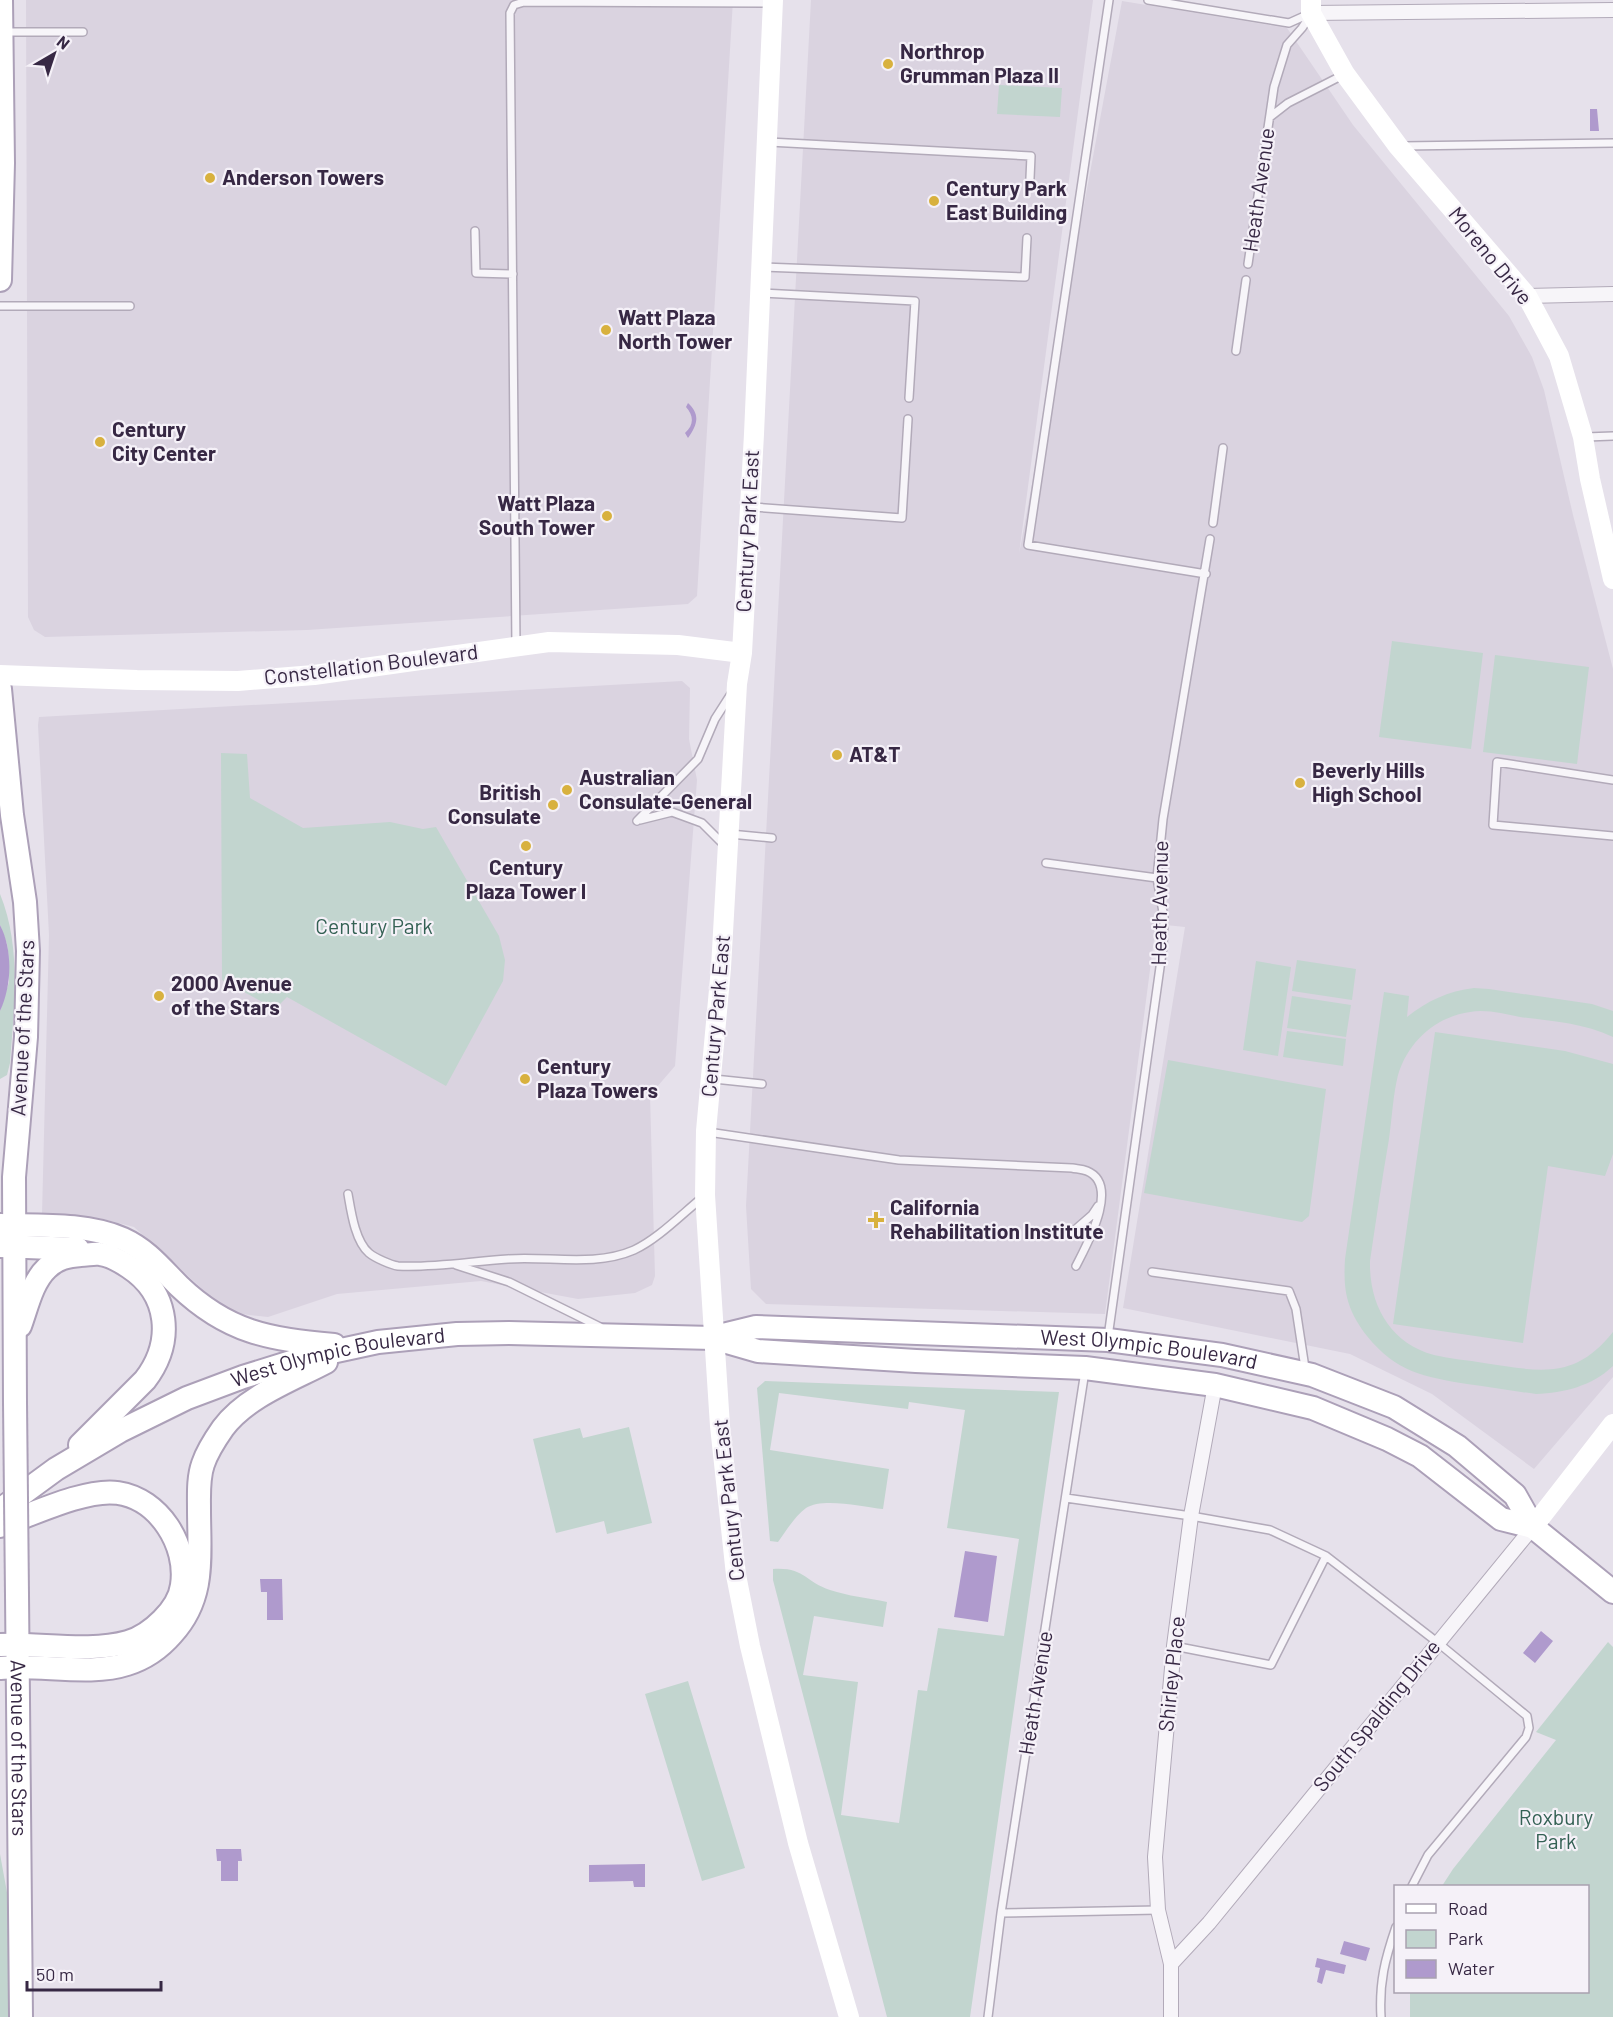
<svg xmlns="http://www.w3.org/2000/svg" width="1613" height="2017" viewBox="0 0 1613 2017" font-family="Barlow,sans-serif">
<rect width="100%" height="100%" fill="#e6e1eb"/>
<!-- built -->
<path fill="#dad3e0" d="M 26,0 L 733,0 L 697,596 L 688,604 L 307,630 L 45,637 L 34,630 L 28,617 Z
M 811,0 L 1093,0 L 1019,554 L 1122,1 L 1287,28 L 1353,125 L 1509,316 L 1532,357 L 1544,390 L 1573,515 L 1613,669 L 1613,1377 L 1534,1469 L 1432,1394 L 1350,1354 L 1123,1308 L 1185,927 L 1156,924 L 1105,1314 L 766,1304 L 751,1289 L 746,1206 Z
M 682,681 L 690,688 L 689,739 L 697,780 L 675,1066 L 650,1095 L 655,1276 L 652,1285 L 635,1293 L 578,1299 L 481,1281 L 337,1294 L 268,1317 L 233,1313 L 210,1296 L 134,1227 L 99,1218 L 42,1215 L 49,935 L 38,725 L 39,717 Z"/>
<!-- green -->
<path fill="#c2d5cf" d="M 999,85 L 1062,88 L 1060,117 L 997,114 Z
M 1392,641 L 1483,653 L 1471,749 L 1379,737 Z
M 1495,655 L 1589,667 L 1577,764 L 1483,752 Z
M 221,753 L 247,754 L 250,798 L 303,828 L 390,822 L 423,829 L 436,827 L 499,936 L 505,960 L 503,981 L 446,1086 L 287,997 L 275,1009 L 222,980 Z
M 0,894 C 22,948 14,1007 10,1063 L 7,1075 L 0,1079 L 0,1011 L 9,982 L 9,959 L 7,944 L 0,925 Z
M 1297,960 L 1356,969 L 1352,1000 L 1292,991 Z
M 1256,961 L 1291,967 L 1278,1056 L 1243,1050 Z
M 1474,988 L 1489,989 L 1592,1004 L 1613,1011 L 1613,1037 C 1584,1023 1551,1021 1520,1017 C 1504,1014 1486,1009 1470,1012 C 1435,1017 1408,1042 1398,1075 C 1393,1095 1392,1118 1389,1139 C 1382,1179 1376,1220 1370,1261 C 1369,1305 1390,1343 1434,1355 C 1450,1359 1468,1360 1484,1363 C 1539,1371 1574,1381 1613,1332 L 1613,1366 C 1592,1386 1564,1393 1536,1394 C 1513,1391 1490,1387 1467,1384 C 1424,1377 1396,1372 1367,1336 C 1347,1310 1343,1292 1345,1259 L 1384,992 L 1409,996 L 1407,1017 C 1427,1001 1448,991 1474,988 Z
M 1292,996 L 1351,1005 L 1346,1037 L 1287,1028 Z
M 1287,1031 L 1346,1039 L 1343,1066 L 1283,1057 Z
M 1435,1032 L 1565,1051 L 1613,1064 L 1613,1154 L 1605,1176 L 1548,1166 L 1523,1343 L 1393,1324 Z
M 1168,1060 L 1326,1089 L 1309,1216 L 1302,1222 L 1144,1193 Z
M 765,1381 L 1059,1392 L 970,2017 L 887,2017 L 773,1580 L 773,1569 C 805,1567 805,1582 830,1590 C 848,1596 868,1598 887,1602 L 883,1627 L 814,1616 L 803,1675 L 858,1682 L 841,1815 L 899,1823 L 918,1690 L 927,1691 L 938,1628 L 1004,1636 L 1019,1539 L 947,1528 L 965,1410 L 909,1402 L 908,1409 L 779,1393 L 770,1450 L 889,1469 L 883,1509 C 863,1507 823,1497 806,1508 C 795,1516 786,1531 778,1542 L 770,1541 L 757,1388 Z
M 629,1427 L 652,1523 L 607,1534 L 604,1521 L 556,1533 L 533,1439 L 580,1428 L 583,1438 Z
M 1608,1642 L 1613,1647 L 1613,2017 L 1410,2017 L 1410,1992 L 1588,1992 L 1588,1886 L 1442,1886 L 1453,1869 L 1556,1740 L 1536,1732 Z
M 688,1681 L 745,1868 L 702,1881 L 645,1694 Z
M 0,1854 L 8,1898 L 8,2017 L 0,2017 Z"/>
<!-- water -->
<path fill="#af9acd" d="M 1590,109 L 1597,109 L 1599,131 L 1590,131 Z
M 688,403 C 701,415 697,425 688,438 L 685,433 C 694,425 694,416 686,407 Z
M 0,925 C 13,950 12,985 0,1011 Z
M 965,1551 L 997,1556 L 988,1622 L 954,1617 Z
M 260,1579 L 282,1579 L 283,1620 L 267,1620 L 267,1592 L 261,1592 Z
M 1541,1631 L 1553,1641 L 1535,1663 L 1523,1653 Z
M 216,1849 L 241,1849 L 242,1861 L 238,1861 L 238,1881 L 221,1881 L 221,1861 L 217,1861 Z
M 645,1864 L 645,1887 L 634,1887 L 633,1881 L 589,1882 L 589,1865 Z
M 1344,1941 L 1370,1948 L 1366,1961 L 1340,1954 Z
M 1317,1958 L 1346,1965 L 1344,1974 L 1326,1970 L 1322,1984 L 1317,1982 L 1320,1968 L 1315,1967 Z"/>
<g fill="none" stroke-linecap="round" stroke-linejoin="round">
<!-- lane casing -->
<g stroke="#b2aab9" stroke-width="10">
<path id="lane" d="M 1109,0 L 1028,545 L 1206,574
M 1148,0 L 1289,23 L 1309,14
M 4,32 L 83,32
M 1270,117 L 1288,103 L 1343,75
M 769,142 L 1031,156 L 1030,178
M 1403,146 L 1613,143
M 475,231 L 476,273 L 513,274
M 1248,264 L 1274,87 L 1287,45 L 1302,28 L 1310,16
M 763,267 L 1025,277 L 1027,238
M 762,293 L 915,301 L 909,398
M 0,306 L 130,306
M 1236,351 L 1246,280
M 1586,437 L 1613,436
M 753,507 L 902,518 L 908,419
M 1213,523 L 1223,448
M 516,646 L 510,13 L 514,5 L 524,2 L 772,3
M 1613,780 L 1497,762 L 1493,825 L 1613,836
M 640,820 L 672,812 L 702,823 L 724,845
M 637,821 L 698,759 L 715,719 L 731,694
M 730,834 L 772,838
M 1046,863 L 1157,878
M 714,1079 L 762,1084
M 708,1132 L 899,1160 L 1072,1168 C 1077,1169 1082,1169 1087,1171 C 1121,1185 1086,1246 1076,1266
M 348,1194 C 351,1211 355,1241 369,1253 C 375,1258 391,1265 398,1266 C 434,1268 472,1261 508,1259 C 549,1256 595,1267 634,1250 C 658,1239 683,1213 703,1197
M 1077,1228 L 1092,1215 L 1098,1206
M 456,1265 L 509,1282 L 600,1327
M 1152,1272 L 1289,1291 L 1296,1309 L 1305,1368
M 1108,1337 L 1163,946 L 1164,918 L 1157,878 L 1163,819 L 1210,539
M 1066,1498 L 1191,1516 L 1270,1530 L 1326,1556 L 1437,1642 L 1527,1716 L 1529,1728 L 1526,1737 L 1428,1855 L 1412,1886
M 1174,1646 L 1271,1665 L 1326,1556
M 1001,1913 L 1158,1910
M 988,2017 L 1001,1913 L 1085,1371
M 1381,2017 C 1379,1982 1385,1959 1396,1927"/>
</g>
<!-- street casing -->
<g stroke="#b2aab9" stroke-width="16">
<path id="street" d="M 1311,13 L 1613,10
M 1527,296 L 1613,294
M 1171,1964 L 1158,1910 L 1155,1857 L 1174,1646 L 1191,1516 L 1215,1385
M 1171,2017 L 1171,1964 L 1209,1923 L 1533,1527"/>
</g>
<!-- primary casing -->
<g stroke="#aca0b8" stroke-width="26">
<g id="primary">
<path d="M 0,280 L 3,163 L 1,0"/>
<path d="M 0,689 L 12,815 L 25,902 L 28,951 L 26,1037 L 14,1177 L 15,1402"/>
<path d="M 0,1225 C 40,1226 86,1223 123,1239 C 147,1250 161,1268 179,1286 C 228,1333 269,1339 334,1345"/>
<path d="M 0,1246 L 78,1249"/>
<path d="M 20,1326 C 27,1307 32,1282 47,1268 C 57,1258 68,1256 81,1255 C 87,1255 94,1253 100,1254 C 110,1255 120,1261 129,1267 C 170,1294 174,1342 145,1380 L 80,1445"/>
<path id="s1" d="M 715,1337 L 756,1327 L 1108,1340 L 1222,1355 L 1312,1375 L 1394,1407 L 1457,1446 L 1515,1495 L 1533,1527 L 1613,1592"/>
<path id="s2" d="M 0,1510 L 56,1469 L 120,1431 L 187,1398 L 243,1377 L 304,1358 L 378,1342 L 457,1334 L 509,1333 L 713,1338 L 758,1351 L 916,1361 L 1085,1368 L 1215,1385 L 1313,1408 L 1387,1439 L 1420,1456 L 1501,1519 L 1533,1527"/>
<path d="M 0,1526 C 31,1515 86,1488 118,1493 C 159,1499 188,1545 182,1585 C 179,1609 151,1635 128,1642 C 89,1653 40,1643 0,1645"/>
<path id="s3" d="M 17,1595 L 21,2017"/>
<path d="M 0,1668 C 39,1664 91,1676 127,1664 C 146,1658 159,1649 172,1634 C 206,1597 199,1556 199,1509 C 199,1495 198,1478 203,1464 C 207,1452 216,1438 223,1428 C 247,1396 292,1380 326,1362"/>
</g>
</g>
<!-- lane -->
<use href="#lane" stroke="#f7f5f9" stroke-width="7"/>
<!-- street -->
<use href="#street" stroke="#f7f5f9" stroke-width="14"/>
<!-- secondary -->
<path stroke="#fff" stroke-width="20" d="M 773,0 L 754,434 L 742,653 L 737,684 L 721,968 L 706,1131 L 705,1195 L 720,1426 L 736,1575 L 750,1646 L 798,1843 L 849,2017
M 1311,0 L 1311,13 L 1345,74 L 1398,146 L 1527,296 L 1559,356 L 1583,437 L 1590,479 L 1613,579
M 0,675 L 137,680 L 238,681 L 314,675 L 549,642 L 678,645 L 742,653
M 1533,1527 L 1613,1424"/>
<!-- primary -->
<use href="#primary" stroke="#fff" stroke-width="22"/>
<!-- primary-bridge casing -->
<g stroke="#aca0b8" stroke-width="26" stroke-linecap="butt">
<path id="primary-bridge" d="M 15,1402 L 17,1595"/>
</g>
<!-- primary-bridge -->
<use href="#primary-bridge" stroke="#fff" stroke-width="22"/>
</g>
<!-- markers -->
<g fill="#d8b13e" stroke="#f5f1f8" stroke-width="2">
<circle cx="888" cy="64" r="6"/>
<circle cx="210" cy="178" r="6"/>
<circle cx="934" cy="201" r="6"/>
<circle cx="606" cy="330" r="6"/>
<circle cx="100" cy="442" r="6"/>
<circle cx="607" cy="516" r="6"/>
<circle cx="837" cy="755" r="6"/>
<circle cx="1300" cy="783" r="6"/>
<circle cx="567" cy="790" r="6"/>
<circle cx="553" cy="805" r="6"/>
<circle cx="526" cy="846" r="6"/>
<circle cx="159" cy="996" r="6"/>
<circle cx="525" cy="1079" r="6"/>
<path d="M873 1211h6v6h6v6h-6v6h-6v-6h-6v-6h6z"/>
</g>
<g text-anchor="middle" stroke-width="4.5" stroke-linejoin="round" paint-order="stroke">
<!-- poi labels -->
<g font-size="21" font-weight="bold" fill="#372844" stroke="#f5f1f8" text-anchor="start">
<text x="900" y="59">Northrop<tspan x="900" dy="24">Grumman Plaza II</tspan></text>
<text x="222" y="185">Anderson Towers</text>
<text x="946" y="196">Century Park<tspan x="946" dy="24">East Building</tspan></text>
<text x="618" y="325">Watt Plaza<tspan x="618" dy="24">North Tower</tspan></text>
<text x="112" y="437">Century<tspan x="112" dy="24">City Center</tspan></text>
<text x="595" y="511" text-anchor="end">Watt Plaza<tspan x="595" dy="24">South Tower</tspan></text>
<text x="849" y="762">AT&amp;T</text>
<text x="1312" y="778">Beverly Hills<tspan x="1312" dy="24">High School</tspan></text>
<text x="579" y="785">Australian<tspan x="579" dy="24">Consulate-General</tspan></text>
<text x="541" y="800" text-anchor="end">British<tspan x="541" dy="24">Consulate</tspan></text>
<text x="526" y="875" text-anchor="middle">Century<tspan x="526" dy="24">Plaza Tower I</tspan></text>
<text x="171" y="991">2000 Avenue<tspan x="171" dy="24">of the Stars</tspan></text>
<text x="537" y="1074">Century<tspan x="537" dy="24">Plaza Towers</tspan></text>
<text x="890" y="1215">California<tspan x="890" dy="24">Rehabilitation Institute</tspan></text>
</g>
<!-- street labels -->
<g font-size="21" fill="#372844" stroke="#f5f1f8">
<text transform="translate(1259 190) rotate(-82)" y="7">Heath Avenue</text>
<text transform="translate(1490 256) rotate(51)" y="7">Moreno Drive</text>
<text transform="translate(748 531) rotate(-87)" y="7">Century Park East</text>
<text transform="translate(371 665) rotate(-7)" y="7">Constellation Boulevard</text>
<text transform="translate(1160 903) rotate(-89)" y="7">Heath Avenue</text>
<text transform="translate(716 1016) rotate(-85)" y="7">Century Park East</text>
<text transform="translate(23 1028) rotate(-87)" y="7">Avenue of the Stars</text>
<text dy="7" stroke="none"><textPath href="#s1" startOffset="436">West Olympic Boulevard</textPath></text>
<text dy="7" stroke="none"><textPath href="#s2" startOffset="376">West Olympic Boulevard</textPath></text>
<text transform="translate(729 1500) rotate(-96)" y="7">Century Park East</text>
<text transform="translate(1172 1674) rotate(-84)" y="7">Shirley Place</text>
<text transform="translate(1036 1693) rotate(-81)" y="7">Heath Avenue</text>
<text transform="translate(1377 1716) rotate(-51)" y="7">South Spalding Drive</text>
<text dy="7" stroke="none"><textPath href="#s3" startOffset="153">Avenue of the Stars</textPath></text>
</g>
<!-- park labels -->
<g font-size="21" fill="#346154" stroke="#f5f1f8">
<text x="374" y="934">Century Park</text>
<text x="1556" y="1825">Roxbury<tspan x="1556" dy="24">Park</tspan></text>
</g>
</g>
<!-- legend -->
<rect x="1394" y="1885" width="195" height="108" fill="#f5f1f8" stroke="#a9a1b0" stroke-width="1.5"/>
<rect x="1406" y="1904" width="30" height="9" fill="#ffffff" stroke="#a9a1b0" stroke-width="1.5"/>
<text x="1448" y="1915" font-size="18" fill="#372844">Road</text>
<rect x="1406" y="1930" width="30" height="18" fill="#c2d5cf" stroke="#a9a1b0" stroke-width="1.5"/>
<text x="1448" y="1945" font-size="18" fill="#372844">Park</text>
<rect x="1406" y="1960" width="30" height="18" fill="#af9acd" stroke="#a9a1b0" stroke-width="1.5"/>
<text x="1448" y="1975" font-size="18" fill="#372844">Water</text>
<!-- north arrow -->
<g transform="translate(54 54) rotate(39)" stroke="#f5f1f8" stroke-width="4.5" paint-order="stroke">
<path d="M0-4.5L10 22L0 15L-10 22Z" fill="#372844"/>
<text y="-9" font-size="16" font-weight="bold" text-anchor="middle" fill="#372844">N</text>
</g>
<!-- scale -->
<path d="M27 1981v9h134v-9" fill="none" stroke="#372844" stroke-width="3"/>
<text x="36" y="1981" font-size="18" fill="#372844" stroke="#f5f1f8" stroke-width="4.5" paint-order="stroke">50 m</text>
</svg>
